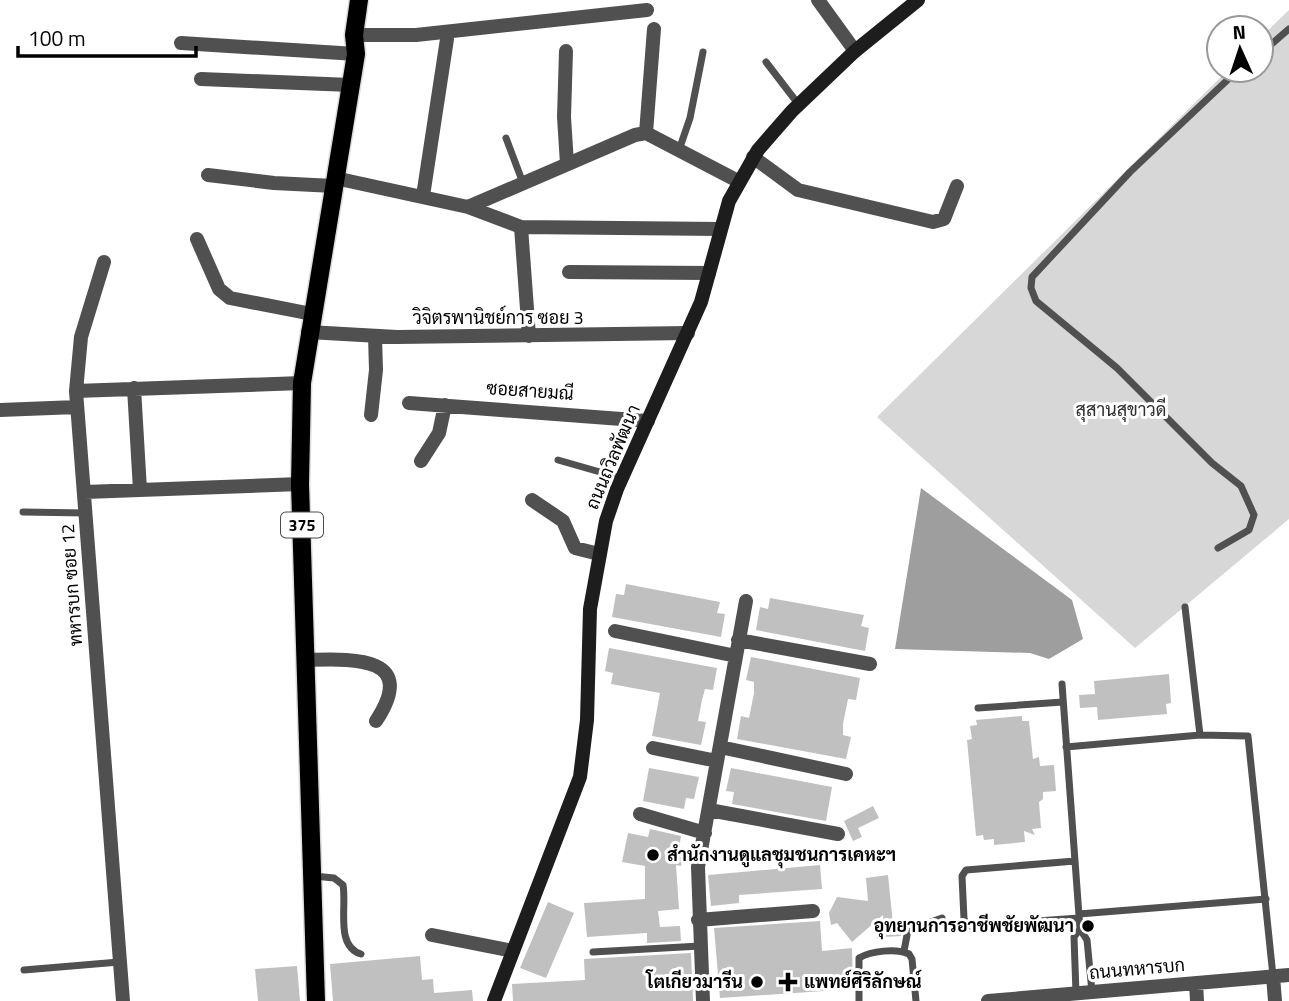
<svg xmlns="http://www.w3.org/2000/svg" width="1289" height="1001" viewBox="0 0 1289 1001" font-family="'Titillium Web',Sarabun,sans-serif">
<rect width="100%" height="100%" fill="#fff"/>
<!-- green -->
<path fill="#d7d7d7" d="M 1289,10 L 1289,519 L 1135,648 L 877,417 L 1228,70 L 1261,70 L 1261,37 Z"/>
<!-- water -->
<path fill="#9e9e9e" d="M 921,488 L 1072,600 L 1083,639 L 1049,659 L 1030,653 L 895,649 Z"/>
<!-- building -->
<path fill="#c0c0c0" d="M 626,584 L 720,602 L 717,613 L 725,614 L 721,637 L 612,617 L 616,594 L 624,595 Z
M 770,598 L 864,615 L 861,626 L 869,628 L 865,651 L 756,630 L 760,607 L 768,609 Z
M 609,648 L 717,668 L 713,690 L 705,689 L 702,700 L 698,721 L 706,722 L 701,745 L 652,736 L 660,693 L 611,684 L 613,673 L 605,671 Z
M 751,657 L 860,678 L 856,700 L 848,699 L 843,724 L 843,735 L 851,737 L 846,759 L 737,739 L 741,716 L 749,718 L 754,693 L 754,682 L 746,680 Z
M 1169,674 L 1171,703 L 1166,704 L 1167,714 L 1098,720 L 1097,707 L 1080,708 L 1079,695 L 1095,694 L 1094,681 Z
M 1022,716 L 1022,721 L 1029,721 L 1033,759 L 1039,757 L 1040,766 L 1054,765 L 1056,791 L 1043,792 L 1043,799 L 1039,802 L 1041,828 L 1032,829 L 1035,835 L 1024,831 L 1025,842 L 994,845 L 994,839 L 984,840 L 983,835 L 976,836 L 967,740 L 972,739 L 970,726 L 977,725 L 976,720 Z
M 649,768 L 699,777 L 694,799 L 686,798 L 684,809 L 643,801 Z
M 731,768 L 832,787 L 826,821 L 732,804 L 734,792 L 726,791 Z
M 873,806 L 879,818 L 858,828 L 862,837 L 853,841 L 844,821 Z
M 650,829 L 681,836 L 679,848 L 684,849 L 681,866 L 676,865 L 679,909 L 658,911 L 660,927 L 680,926 L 681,941 L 647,943 L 647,933 L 587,937 L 584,903 L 645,899 L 645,866 L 622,862 L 628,833 L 648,837 Z
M 820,865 L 822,889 L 739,895 L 739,903 L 711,906 L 708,875 Z
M 888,875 L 893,924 L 901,924 L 901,936 L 884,937 L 883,915 L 852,942 L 837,923 L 831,925 L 829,913 L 837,897 L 868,901 L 866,878 Z
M 548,902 L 574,913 L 546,978 L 520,968 Z
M 820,921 L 822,951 L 852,948 L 853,989 L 720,998 L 714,928 Z
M 691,953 L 693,1001 L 513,1001 L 512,984 L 585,980 L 584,959 Z
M 420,956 L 422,980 L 433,979 L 434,993 L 472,990 L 473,1001 L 333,1001 L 330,964 Z
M 297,966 L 300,1001 L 258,1001 L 255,969 Z"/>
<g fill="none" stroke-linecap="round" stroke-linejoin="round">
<!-- primary casing -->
<g stroke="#dbdbdb" stroke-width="21">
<path id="primary" d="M 316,1001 L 300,484 L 302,383 L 356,54 L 354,35 L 359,0"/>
</g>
<!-- lane -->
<path stroke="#505050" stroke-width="7" d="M 1261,53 L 1289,29
M 766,62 L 799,105
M 506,138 L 523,183
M 679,150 L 690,118 L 703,52
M 558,460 L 621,478
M 23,512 L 86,513
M 1218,548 L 1249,530 L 1254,515 L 1241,486 L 1212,463 L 1117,368 L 1036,301 L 1031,288 L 1032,277 L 1130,172 L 1238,70
M 1185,607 L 1200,735
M 1062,684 L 1080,929 L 1087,940 L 1092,992
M 978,708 L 1063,702
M 1066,747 L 1200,735 L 1248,736 L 1273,976
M 1075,861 L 966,870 L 962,876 L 964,919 L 969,926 L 1079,918
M 314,876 L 334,878 L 343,885 C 347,907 335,946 361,954
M 1079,914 L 1266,899
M 904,951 L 908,930 L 942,918
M 593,952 L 700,946
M 24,970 L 119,962
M 1076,993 L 1074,937 L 1080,929
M 859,1001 L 859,958 C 871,951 896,948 909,954 L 912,959 L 916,1001"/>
<!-- street -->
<path stroke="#505050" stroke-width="14" d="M 818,0 L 855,51
M 365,35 L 416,35 L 647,10
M 181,43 L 356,54
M 566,51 L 564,117 L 567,164
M 201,79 L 351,85
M 646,133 L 654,29
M 753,157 L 798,190 L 933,222 L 944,219 L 957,186
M 208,175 L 274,183 L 334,186
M 335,178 L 468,207 L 635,135 L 646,133 L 738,181
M 423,196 L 447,39
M 468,207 L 521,227 L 529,336
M 521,227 L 720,229
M 197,239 L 219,289 L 230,298 L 312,314
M 569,272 L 709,273
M 308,332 L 397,337 L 688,333
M 134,388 L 140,490
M 76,391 L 81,337 L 104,262
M 409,403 L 648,421
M 0,410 L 77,407
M 371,415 L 376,370 L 375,336
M 421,461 L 439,433 L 445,405
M 85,492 L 300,484
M 532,500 L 563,521 L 575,548 L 599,554
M 615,631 L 736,656
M 738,640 L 870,664
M 306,660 C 349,659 420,654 376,721
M 720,747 L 846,774
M 653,748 L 717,761
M 709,810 L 838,834
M 640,814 L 705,833
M 698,920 L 813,911
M 432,935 L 513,951
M 1273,976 L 1275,1001
M 1196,983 L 1197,1001
M 123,1001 L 76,391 L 302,383
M 703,1001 L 698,867 L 746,601
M 988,1001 L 1289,975"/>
<!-- secondary -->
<path stroke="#1d1d1d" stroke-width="14" d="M 494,1001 L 580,777 L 587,720 L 590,609 L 606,521 L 617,489 L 701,302 L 729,201 L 758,150 L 792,111 L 855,51 L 918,0"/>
<!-- primary -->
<use href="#primary" stroke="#000" stroke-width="18"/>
</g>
<!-- markers -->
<g fill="#000" stroke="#fff" stroke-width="2.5">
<circle cx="653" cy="855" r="7"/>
<circle cx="1088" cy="926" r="7"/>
<circle cx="757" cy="982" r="7"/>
<path d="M784.5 971.5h7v7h7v7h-7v7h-7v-7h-7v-7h7z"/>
</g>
<g text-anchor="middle" stroke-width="6" stroke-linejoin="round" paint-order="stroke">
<!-- shield labels -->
<rect fill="#fff" stroke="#4c4c4c" stroke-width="2" x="281" y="512.5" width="42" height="25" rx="5"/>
<g font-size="16" font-weight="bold" fill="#000">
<text x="302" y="531">375</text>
</g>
<!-- street labels -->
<g font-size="18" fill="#000" stroke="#fff">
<text x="498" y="324">วิจิตรพานิชย์การ ซอย 3</text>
<text transform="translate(530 391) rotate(4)" y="6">ซอยสายมณี</text>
<text transform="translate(613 457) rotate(-67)" y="6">ถนนถวิลพัฒนา</text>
<text transform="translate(72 585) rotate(-94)" y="6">ทหารบก ซอย 12</text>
<text transform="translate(1137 969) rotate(-5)" y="6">ถนนทหารบก</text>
</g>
<!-- park labels -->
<g font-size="18" fill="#2e2e2e" stroke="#fff">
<text x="1121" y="416">สุสานสุขาวดี</text>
</g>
<!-- poi labels -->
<g font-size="18" font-weight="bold" fill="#000" stroke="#fff" text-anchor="start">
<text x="667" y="861">สำนักงานดูแลชุมชนการเคหะฯ</text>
<text x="1074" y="932" text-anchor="end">อุทยานการอาชีพชัยพัฒนา</text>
<text x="743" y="988" text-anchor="end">โตเกียวมารีน</text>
<text x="804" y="988">แพทย์ศิริลักษณ์</text>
</g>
</g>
<!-- north arrow -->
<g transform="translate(1240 49) rotate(357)"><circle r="33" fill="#ffffff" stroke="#999999" stroke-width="2"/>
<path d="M0-5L12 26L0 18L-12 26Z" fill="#000000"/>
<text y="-10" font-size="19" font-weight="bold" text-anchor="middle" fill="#000000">N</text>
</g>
<!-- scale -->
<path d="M18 46v10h178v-10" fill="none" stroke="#000000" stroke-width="3.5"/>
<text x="28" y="46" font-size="21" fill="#000000" stroke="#ffffff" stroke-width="5" paint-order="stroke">100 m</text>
</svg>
